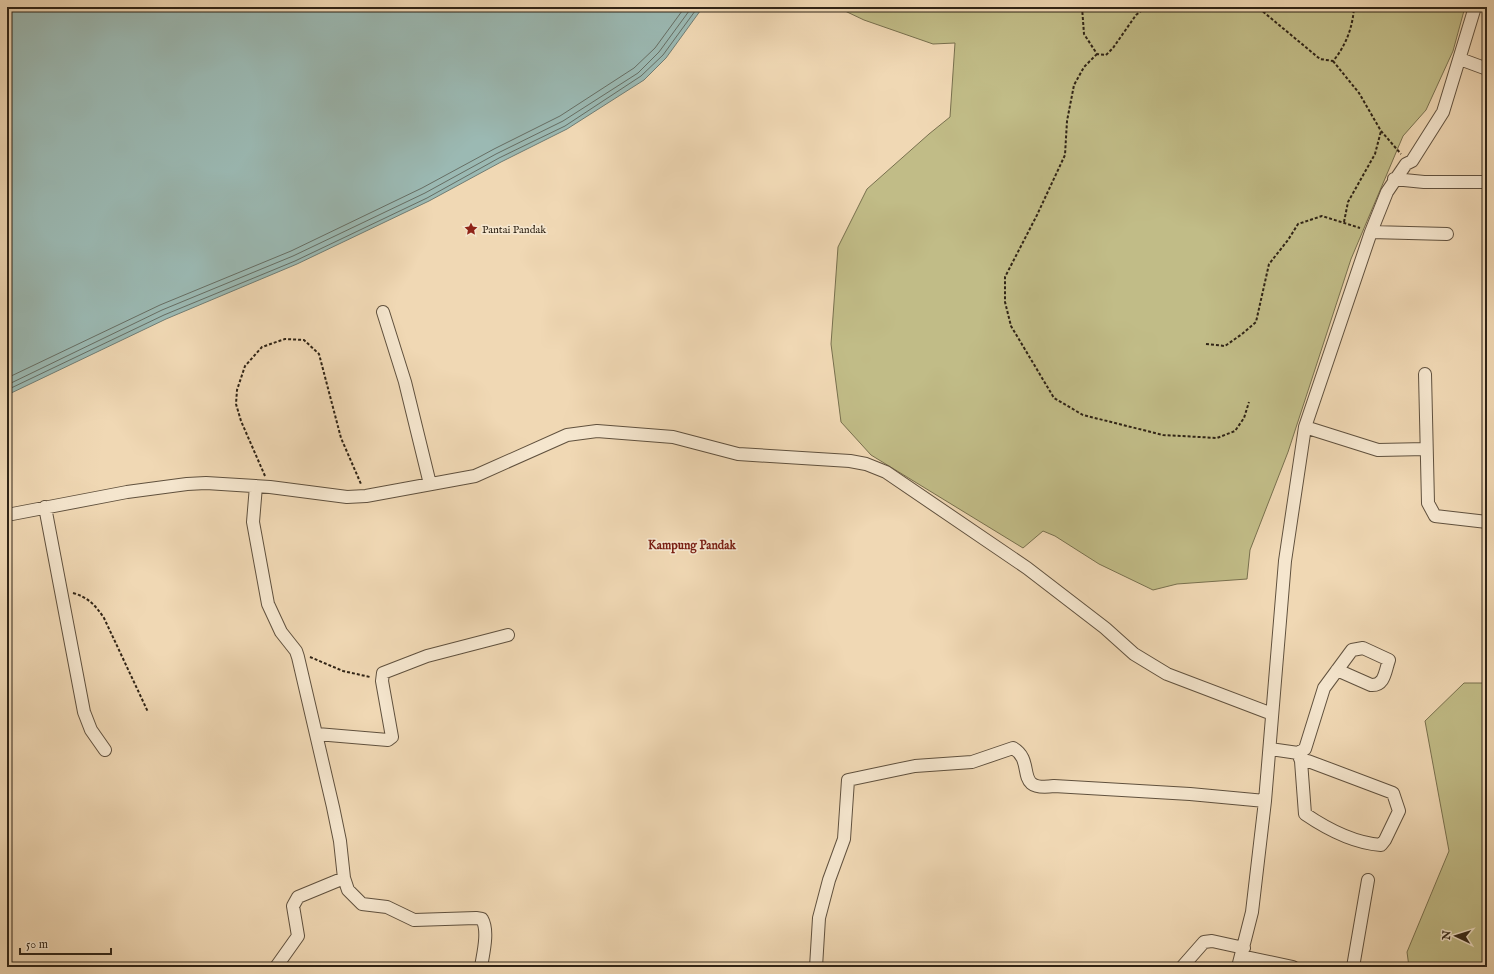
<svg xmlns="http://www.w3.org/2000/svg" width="1494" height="974" viewBox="0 0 1494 974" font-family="'IM FELL English',serif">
<rect width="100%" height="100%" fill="#f0d8b4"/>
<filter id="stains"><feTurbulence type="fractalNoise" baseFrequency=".005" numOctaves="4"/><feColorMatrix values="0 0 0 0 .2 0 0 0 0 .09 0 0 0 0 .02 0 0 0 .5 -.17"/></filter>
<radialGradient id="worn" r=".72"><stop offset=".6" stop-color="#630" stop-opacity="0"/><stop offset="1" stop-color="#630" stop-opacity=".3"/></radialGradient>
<!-- green -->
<path fill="#c1bc87" stroke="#78704e" d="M 844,7 L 1465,7 L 1453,51 L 1426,110 L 1403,136 L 1351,259 L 1288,452 L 1250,550 L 1247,579 L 1177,584 L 1153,590 L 1099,564 L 1055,536 L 1043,531 L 1023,548 L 871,455 L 841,422 L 831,344 L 838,247 L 867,189 L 929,134 L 950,117 L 955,43 L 933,44 L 864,20 L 845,11 Z
M 1464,683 L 1487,683 L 1487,967 L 1409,967 L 1407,952 L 1449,851 L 1425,721 Z"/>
<!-- water -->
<path fill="#9bb9b3" stroke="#707d74" d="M 7,7 L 703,7 L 666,58 L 644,80 L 567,129 L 501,162 L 429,201 L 297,264 L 166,319 L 7,395 Z"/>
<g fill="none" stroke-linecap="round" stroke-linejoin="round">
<!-- shore -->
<path stroke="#666e64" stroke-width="1" d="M 7,378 L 160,305 L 291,251 L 422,188 L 494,149 L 560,116 L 634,68 L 655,48 L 685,7
M 7,385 L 162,310 L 293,256 L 425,193 L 496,154 L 563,121 L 638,73 L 659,52 L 692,7
M 7,390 L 164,315 L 295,261 L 427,198 L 499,158 L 565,126 L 641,76 L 663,55 L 698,7"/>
<!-- minor casing -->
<g stroke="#60513e" stroke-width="14">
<path id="minor" d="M 1460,59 L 1487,69
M 1394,179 L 1424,182 L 1487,182
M 1371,232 L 1447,234
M 383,312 L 405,382 L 430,484
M 1425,374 L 1428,503 L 1435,516 L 1487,522
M 1305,427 L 1378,450 L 1426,449
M 256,486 L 253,522 L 268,604 L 281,632 L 296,651 L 298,657 L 333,807 L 340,841 L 344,878 L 348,890 L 362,904 L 387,907 L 414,920 L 476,918 L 482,919 C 489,931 483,954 481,967
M 45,507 L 84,712 L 91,730 L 105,750
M 7,515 L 127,492 L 187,484 L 206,483 L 270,487 L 347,497 L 366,496 L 475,476 L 567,435 L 597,431 L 673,437 L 738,454 L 850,461 L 866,464 L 886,472 L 1027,568 L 1105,628 L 1134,654 L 1167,674 L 1272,714
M 317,734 L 388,740 L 392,737 L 382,681 L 383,673 L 427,656 L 508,635
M 1270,749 L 1298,753 L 1305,749 L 1324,688 L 1352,650 L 1363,648 L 1389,660 C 1385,671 1385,686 1371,685 L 1337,670
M 1298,753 L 1301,761 L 1305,814 C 1327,829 1354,843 1381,845 L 1385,840 L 1399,811 L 1393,793 L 1308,761 L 1301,761
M 1241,956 L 1293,967
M 276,967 L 298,936 L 293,906 L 298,897 L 344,878
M 816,967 L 819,918 L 829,880 L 844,839 L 848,780 L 915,766 L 972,762 L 1013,748 C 1037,762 1012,792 1054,786 L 1190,794 L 1265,801
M 1182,967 L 1204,942 L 1212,941 L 1244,948
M 1238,967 L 1252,912 L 1265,801 L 1285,561 L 1305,427 L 1371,232 L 1387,192 L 1406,164 L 1412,161 L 1443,112 L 1475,7
M 1353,967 L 1368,880"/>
</g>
<!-- path -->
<path stroke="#302416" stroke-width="2" stroke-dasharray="3 2" stroke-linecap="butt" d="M 1082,7 L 1084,34 L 1097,54 L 1106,55 L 1113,48 L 1136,15 L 1146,7
M 1249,7 L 1261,10 L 1320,59 L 1333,61 C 1346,46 1353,26 1354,7
M 1097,54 L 1084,67 L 1074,85 L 1067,121 L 1065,155 L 1037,215 L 1005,277 L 1005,302 L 1011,326 L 1054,398 L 1083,415 L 1163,435 L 1217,438 L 1235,431 L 1244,418 L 1249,402
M 1333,61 L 1359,93 L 1381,131 L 1401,154
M 1344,222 L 1348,202 L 1375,154 L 1381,131
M 1206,344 L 1225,346 L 1242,334 L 1256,322 L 1269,264 L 1288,240 L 1298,224 L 1322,216 L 1360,228
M 265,476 L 241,421 L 236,404 L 237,390 L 245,366 L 262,347 L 285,339 L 304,340 L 319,354 L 341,438 L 361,484
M 73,593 C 88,597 96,606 104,618 L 148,712
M 310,657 L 343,671 L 370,677"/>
<!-- minor -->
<use href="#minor" stroke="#f5e6ce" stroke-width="12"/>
</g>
<!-- icons -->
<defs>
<g id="sight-bare" transform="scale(1.08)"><path d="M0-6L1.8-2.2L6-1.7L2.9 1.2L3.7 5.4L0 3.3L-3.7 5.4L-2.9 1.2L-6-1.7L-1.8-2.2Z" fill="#8f2418" stroke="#f5e6ce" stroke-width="2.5" paint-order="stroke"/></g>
</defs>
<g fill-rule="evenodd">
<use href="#sight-bare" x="471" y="229"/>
</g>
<g text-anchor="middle" stroke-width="3.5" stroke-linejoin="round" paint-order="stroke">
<!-- poi labels -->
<g font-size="11" fill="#302416" stroke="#f5e6ce" text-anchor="start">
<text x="482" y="233">Pantai Pandak</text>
</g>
<!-- neighbourhood labels -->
<g font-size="12" font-weight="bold" fill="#7a1f14" stroke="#f5e6ce">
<text x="692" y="549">Kampung Pandak</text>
</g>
</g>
<!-- margin -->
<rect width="1494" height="974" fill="none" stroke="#f0d8b4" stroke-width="24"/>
<rect x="8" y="8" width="1478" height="958" fill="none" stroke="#302416" stroke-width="2"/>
<rect x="12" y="12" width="1470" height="950" fill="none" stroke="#302416"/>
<!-- north arrow -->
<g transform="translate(1456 936) rotate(274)" stroke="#f5e6ce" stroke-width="3" paint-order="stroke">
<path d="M0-3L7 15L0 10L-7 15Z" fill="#302416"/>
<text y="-6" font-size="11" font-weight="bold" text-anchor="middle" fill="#302416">N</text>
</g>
<!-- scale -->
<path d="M20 948v6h91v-6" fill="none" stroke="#302416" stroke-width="2"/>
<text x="26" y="948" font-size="12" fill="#302416" stroke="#f5e6ce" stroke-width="3" paint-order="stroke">50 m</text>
<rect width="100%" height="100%" filter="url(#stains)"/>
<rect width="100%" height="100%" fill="url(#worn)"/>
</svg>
